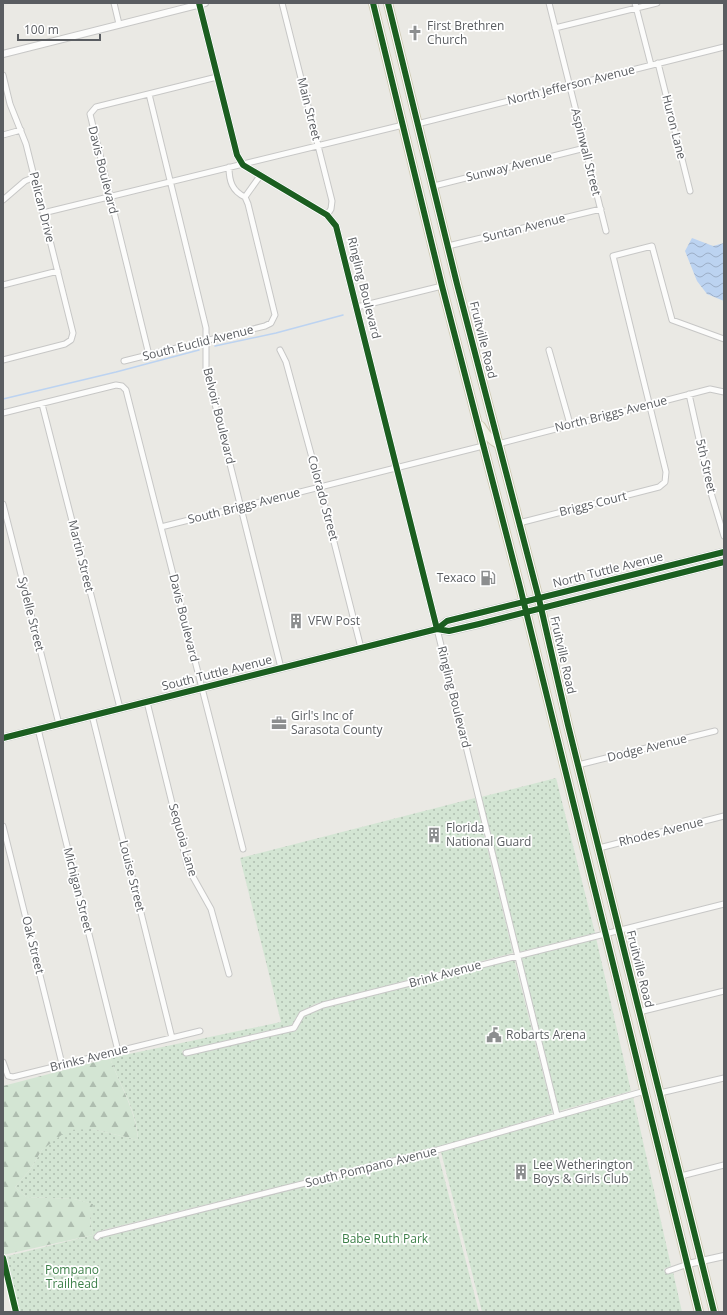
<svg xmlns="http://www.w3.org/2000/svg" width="727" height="1315" viewBox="0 0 727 1315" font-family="'Open Sans',sans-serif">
<defs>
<pattern id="forest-firs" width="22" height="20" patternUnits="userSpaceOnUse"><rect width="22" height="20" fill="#d3e5d3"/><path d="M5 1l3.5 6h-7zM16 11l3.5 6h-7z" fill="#aebdaf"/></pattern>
<pattern id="park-dots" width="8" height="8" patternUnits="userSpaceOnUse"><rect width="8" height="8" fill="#d3e5d3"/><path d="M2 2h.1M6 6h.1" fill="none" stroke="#aebdaf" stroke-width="1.8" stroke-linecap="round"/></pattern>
<pattern id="water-waves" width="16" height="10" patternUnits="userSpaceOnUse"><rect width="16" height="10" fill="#bcd3f1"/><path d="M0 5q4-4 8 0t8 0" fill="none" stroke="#9caec7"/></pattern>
</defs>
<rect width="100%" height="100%" fill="#eae9e4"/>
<!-- forest -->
<path fill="url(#forest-firs)" d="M 110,1058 C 120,1086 136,1110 138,1140 L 92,1129 L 42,1150 L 30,1170 L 15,1187 L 26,1197 L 74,1199 L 94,1204 L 90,1220 L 93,1235 L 3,1255 L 3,1086 Z"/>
<!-- park -->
<path fill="url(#park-dots)" d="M 556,778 L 595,933 L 519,952 L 481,797 Z
M 475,798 L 513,953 L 315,1004 L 300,1012 L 292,1025 L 182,1051 L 184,1056 L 285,1031 L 296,1031 L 304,1016 L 317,1010 L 514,959 L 553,1113 L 436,1148 L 103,1230 L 93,1235 L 437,1150 L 479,1312 L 17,1312 L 4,1257 L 93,1235 L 90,1220 L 93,1204 L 74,1199 L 26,1197 L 15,1187 L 30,1170 L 42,1150 L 68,1130 L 92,1129 L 138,1140 C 137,1110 120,1086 110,1058 L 281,1022 L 240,858 Z
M 596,938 L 631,1091 L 559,1111 L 520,957 Z
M 633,1097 L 671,1266 L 664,1269 L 666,1274 L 673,1272 L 682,1312 L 482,1312 L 441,1152 Z"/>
<!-- water -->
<path fill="url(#water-waves)" d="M 692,238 L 713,246 L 724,243 L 724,301 L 707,294 L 697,281 L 685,251 Z"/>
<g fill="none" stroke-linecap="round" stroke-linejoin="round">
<!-- stream -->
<path stroke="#bcd3f1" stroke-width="1.5" d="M 215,346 L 276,333 L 343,315
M 3,399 L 116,372 L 199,350"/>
<!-- minor casing -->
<g stroke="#c7c7c6" stroke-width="7">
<path id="minor" d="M 114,3 L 119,24
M 282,3 L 332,201 L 331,209 L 327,215
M 549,3 L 606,231
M 635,3 L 651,65
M 555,28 L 657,3
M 658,63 L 690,191
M 3,75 L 10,104 L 26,144 L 73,333 L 71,340 L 65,344 L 3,360
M 149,94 L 206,328 L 206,368 L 281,668
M 417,124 L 724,47
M 3,135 L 21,130
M 434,186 L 585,148
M 245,197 L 260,176
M 3,200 L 25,181 L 35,177
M 43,213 L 403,125
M 448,246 L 601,209
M 3,285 L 58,271
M 357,307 L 442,286
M 280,350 L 286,362 L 320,487 L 361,648
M 549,350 L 570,424
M 149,355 L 90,114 L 96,107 L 217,77
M 124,361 L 265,326 L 271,323 L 275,315 L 248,204 L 245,197 C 232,191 229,181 229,167
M 689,394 L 711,493 L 724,536
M 42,404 L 120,708
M 3,413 L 116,385 L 122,386 L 126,390 L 243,849
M 498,444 L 710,389 L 724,392
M 3,504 L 59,724
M 519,523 L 659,487 L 665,482 L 666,472 L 613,256 L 652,246 L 672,320 L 724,339
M 161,527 L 483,446
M 437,629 L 557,1115
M 147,702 L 188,868 L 211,909 L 229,974
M 92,715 L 172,1038
M 38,729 L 118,1051
M 578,765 L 715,731
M 3,826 L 62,1064
M 599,848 L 724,816
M 639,1012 L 724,991
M 186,1053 L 294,1028 L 302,1014 L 323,1005 L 724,904
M 3,1062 L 8,1076 L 13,1077 L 200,1031
M 660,1093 L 724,1078
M 681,1176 L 724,1165
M 97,1237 L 99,1235 L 437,1150 L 645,1091
M 668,1271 L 688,1264"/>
</g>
<!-- tertiary casing -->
<g stroke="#c7c7c6" stroke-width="8">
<path id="tertiary" d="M 199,3 L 237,155 L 243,165 L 327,215 L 336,226 L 437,629
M 3,54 L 205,3
M 688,1264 L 724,1256"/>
</g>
<!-- secondary casing -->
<g stroke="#c5c6c4" stroke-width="9">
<path id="secondary" d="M 437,629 L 447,621 L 724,552
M 3,738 L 437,629 L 449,631 L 479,624 L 724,562"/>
</g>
<!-- primary casing -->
<g stroke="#d0cbb4" stroke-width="10">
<path id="primary" d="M 373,3 L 442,286 L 520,587 L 699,1312
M 388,3 L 457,284 L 539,599 L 568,725 L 714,1312
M 481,426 C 486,434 490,440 498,444"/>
</g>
<!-- minor -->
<use href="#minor" stroke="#fcfcfb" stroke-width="5"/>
<!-- tertiary -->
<use href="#tertiary" stroke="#fcfcfb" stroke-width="6"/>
<!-- secondary -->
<use href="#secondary" stroke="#fcfcfb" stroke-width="7"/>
<!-- primary -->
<use href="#primary" stroke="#f1f1e7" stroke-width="8"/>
<!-- cycleway casing -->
<g stroke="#fff" stroke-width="8">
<path id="cycleway" d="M 199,3 L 237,155 L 243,165 L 327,215 L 336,226 L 437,629
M 373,3 L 442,286 L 520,587 L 699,1312
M 388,3 L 457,284 L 539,599 L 568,725 L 714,1312
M 437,629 L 447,621 L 724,552
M 3,738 L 437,629 L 449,631 L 479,624 L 724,562
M 3,1258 L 16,1312"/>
</g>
<!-- cycleway -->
<use href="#cycleway" stroke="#1b5e20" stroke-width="6"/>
</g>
<!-- icons -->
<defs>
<g id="church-bare" transform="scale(1.2)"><path d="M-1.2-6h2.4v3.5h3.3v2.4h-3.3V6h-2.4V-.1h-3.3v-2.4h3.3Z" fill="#8c8e8f" stroke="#fff" stroke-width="2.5" paint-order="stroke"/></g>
<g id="fuel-bare" transform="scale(1.2)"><path d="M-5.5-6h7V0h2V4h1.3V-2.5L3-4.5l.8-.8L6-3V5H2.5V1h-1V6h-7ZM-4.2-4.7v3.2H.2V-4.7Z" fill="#8c8e8f" stroke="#fff" stroke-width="2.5" paint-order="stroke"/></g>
<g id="building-bare" transform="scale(1.2)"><path d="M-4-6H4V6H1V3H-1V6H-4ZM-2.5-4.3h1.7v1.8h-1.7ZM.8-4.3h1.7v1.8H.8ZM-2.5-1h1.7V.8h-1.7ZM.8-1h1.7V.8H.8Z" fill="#8c8e8f" stroke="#fff" stroke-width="2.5" paint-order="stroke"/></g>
<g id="office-bare" transform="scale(1.2)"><path d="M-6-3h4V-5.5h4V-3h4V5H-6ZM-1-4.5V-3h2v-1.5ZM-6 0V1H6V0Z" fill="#8c8e8f" stroke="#fff" stroke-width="2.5" paint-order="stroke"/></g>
<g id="civic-bare" transform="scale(1.2)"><path d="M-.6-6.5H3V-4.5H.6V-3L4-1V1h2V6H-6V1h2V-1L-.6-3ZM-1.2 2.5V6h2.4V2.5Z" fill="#8c8e8f" stroke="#fff" stroke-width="2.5" paint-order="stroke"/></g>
</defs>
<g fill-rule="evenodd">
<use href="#church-bare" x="415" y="33"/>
<use href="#fuel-bare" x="488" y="578"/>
<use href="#building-bare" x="296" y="621"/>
<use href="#office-bare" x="279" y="723"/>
<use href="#building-bare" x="434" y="835"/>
<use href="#civic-bare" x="494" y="1035"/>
<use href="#building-bare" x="521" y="1172"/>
</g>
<g text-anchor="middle" stroke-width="3.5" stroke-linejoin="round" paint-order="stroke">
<!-- poi labels -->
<g font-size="12" fill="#5a5d61" stroke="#fff" text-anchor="start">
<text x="427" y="30">First Brethren<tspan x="427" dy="14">Church</tspan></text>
<text x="476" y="582" text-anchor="end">Texaco</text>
<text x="308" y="625">VFW Post</text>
<text x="291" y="720">Girl's Inc of<tspan x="291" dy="14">Sarasota County</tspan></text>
<text x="446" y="832">Florida<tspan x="446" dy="14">National Guard</tspan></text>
<text x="506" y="1039">Robarts Arena</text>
<text x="533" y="1169">Lee Wetherington<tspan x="533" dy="14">Boys &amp; Girls Club</tspan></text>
</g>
<!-- street labels -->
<g font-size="12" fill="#5a5d61" stroke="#fff">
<text transform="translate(571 85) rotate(-14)" y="4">North Jefferson Avenue</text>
<text transform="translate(309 109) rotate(76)" y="4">Main Street</text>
<text transform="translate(674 127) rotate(76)" y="4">Huron Lane</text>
<text transform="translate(586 152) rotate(76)" y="4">Aspinwall Street</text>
<text transform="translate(509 167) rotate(-14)" y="4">Sunway Avenue</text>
<text transform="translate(103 170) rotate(76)" y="4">Davis Boulevard</text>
<text transform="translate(42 207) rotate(76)" y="4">Pelican Drive</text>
<text transform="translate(524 228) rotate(-14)" y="4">Suntan Avenue</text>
<text transform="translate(364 288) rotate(76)" y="4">Ringling Boulevard</text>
<text transform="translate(483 340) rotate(76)" y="4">Fruitville Road</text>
<text transform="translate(198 343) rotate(-14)" y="4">South Euclid Avenue</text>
<text transform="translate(611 414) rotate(-14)" y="4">North Briggs Avenue</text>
<text transform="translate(219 416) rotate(76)" y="4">Belvoir Boulevard</text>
<text transform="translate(706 466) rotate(77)" y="4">5th Street</text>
<text transform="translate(323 498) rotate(75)" y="4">Colorado Street</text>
<text transform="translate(593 504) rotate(-14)" y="4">Briggs Court</text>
<text transform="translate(244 506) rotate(-14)" y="4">South Briggs Avenue</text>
<text transform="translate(81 556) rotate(76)" y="4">Martin Street</text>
<text transform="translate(608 570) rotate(-14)" y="4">North Tuttle Avenue</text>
<text transform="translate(31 614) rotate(76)" y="4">Sydelle Street</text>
<text transform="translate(184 618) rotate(76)" y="4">Davis Boulevard</text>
<text transform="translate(563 655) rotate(77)" y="4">Fruitville Road</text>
<text transform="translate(217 673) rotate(-14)" y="4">South Tuttle Avenue</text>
<text transform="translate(454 697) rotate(76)" y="4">Ringling Boulevard</text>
<text transform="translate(647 748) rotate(-14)" y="4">Dodge Avenue</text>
<text transform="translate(661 832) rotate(-14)" y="4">Rhodes Avenue</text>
<text transform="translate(183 840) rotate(74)" y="4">Sequoia Lane</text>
<text transform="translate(132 876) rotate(76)" y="4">Louise Street</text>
<text transform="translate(78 890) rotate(76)" y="4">Michigan Street</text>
<text transform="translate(33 945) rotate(76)" y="4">Oak Street</text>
<text transform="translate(640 969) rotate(76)" y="4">Fruitville Road</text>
<text transform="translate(445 974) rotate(-15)" y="4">Brink Avenue</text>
<text transform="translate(89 1058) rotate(-14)" y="4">Brinks Avenue</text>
<text transform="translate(371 1167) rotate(-14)" y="4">South Pompano Avenue</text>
</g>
<!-- park labels -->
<g font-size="12" fill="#3c7f48" stroke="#fff">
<text x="385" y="1243">Babe Ruth Park</text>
<text x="72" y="1274">Pompano<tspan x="72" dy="14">Trailhead</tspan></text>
</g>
</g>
<!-- border -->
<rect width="727" height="1315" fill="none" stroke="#5a5d61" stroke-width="8"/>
<!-- scale -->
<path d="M18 34v6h82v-6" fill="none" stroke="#5a5d61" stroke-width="2"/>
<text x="24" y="34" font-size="12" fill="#5a5d61" stroke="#ffffff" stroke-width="3" paint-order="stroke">100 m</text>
</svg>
